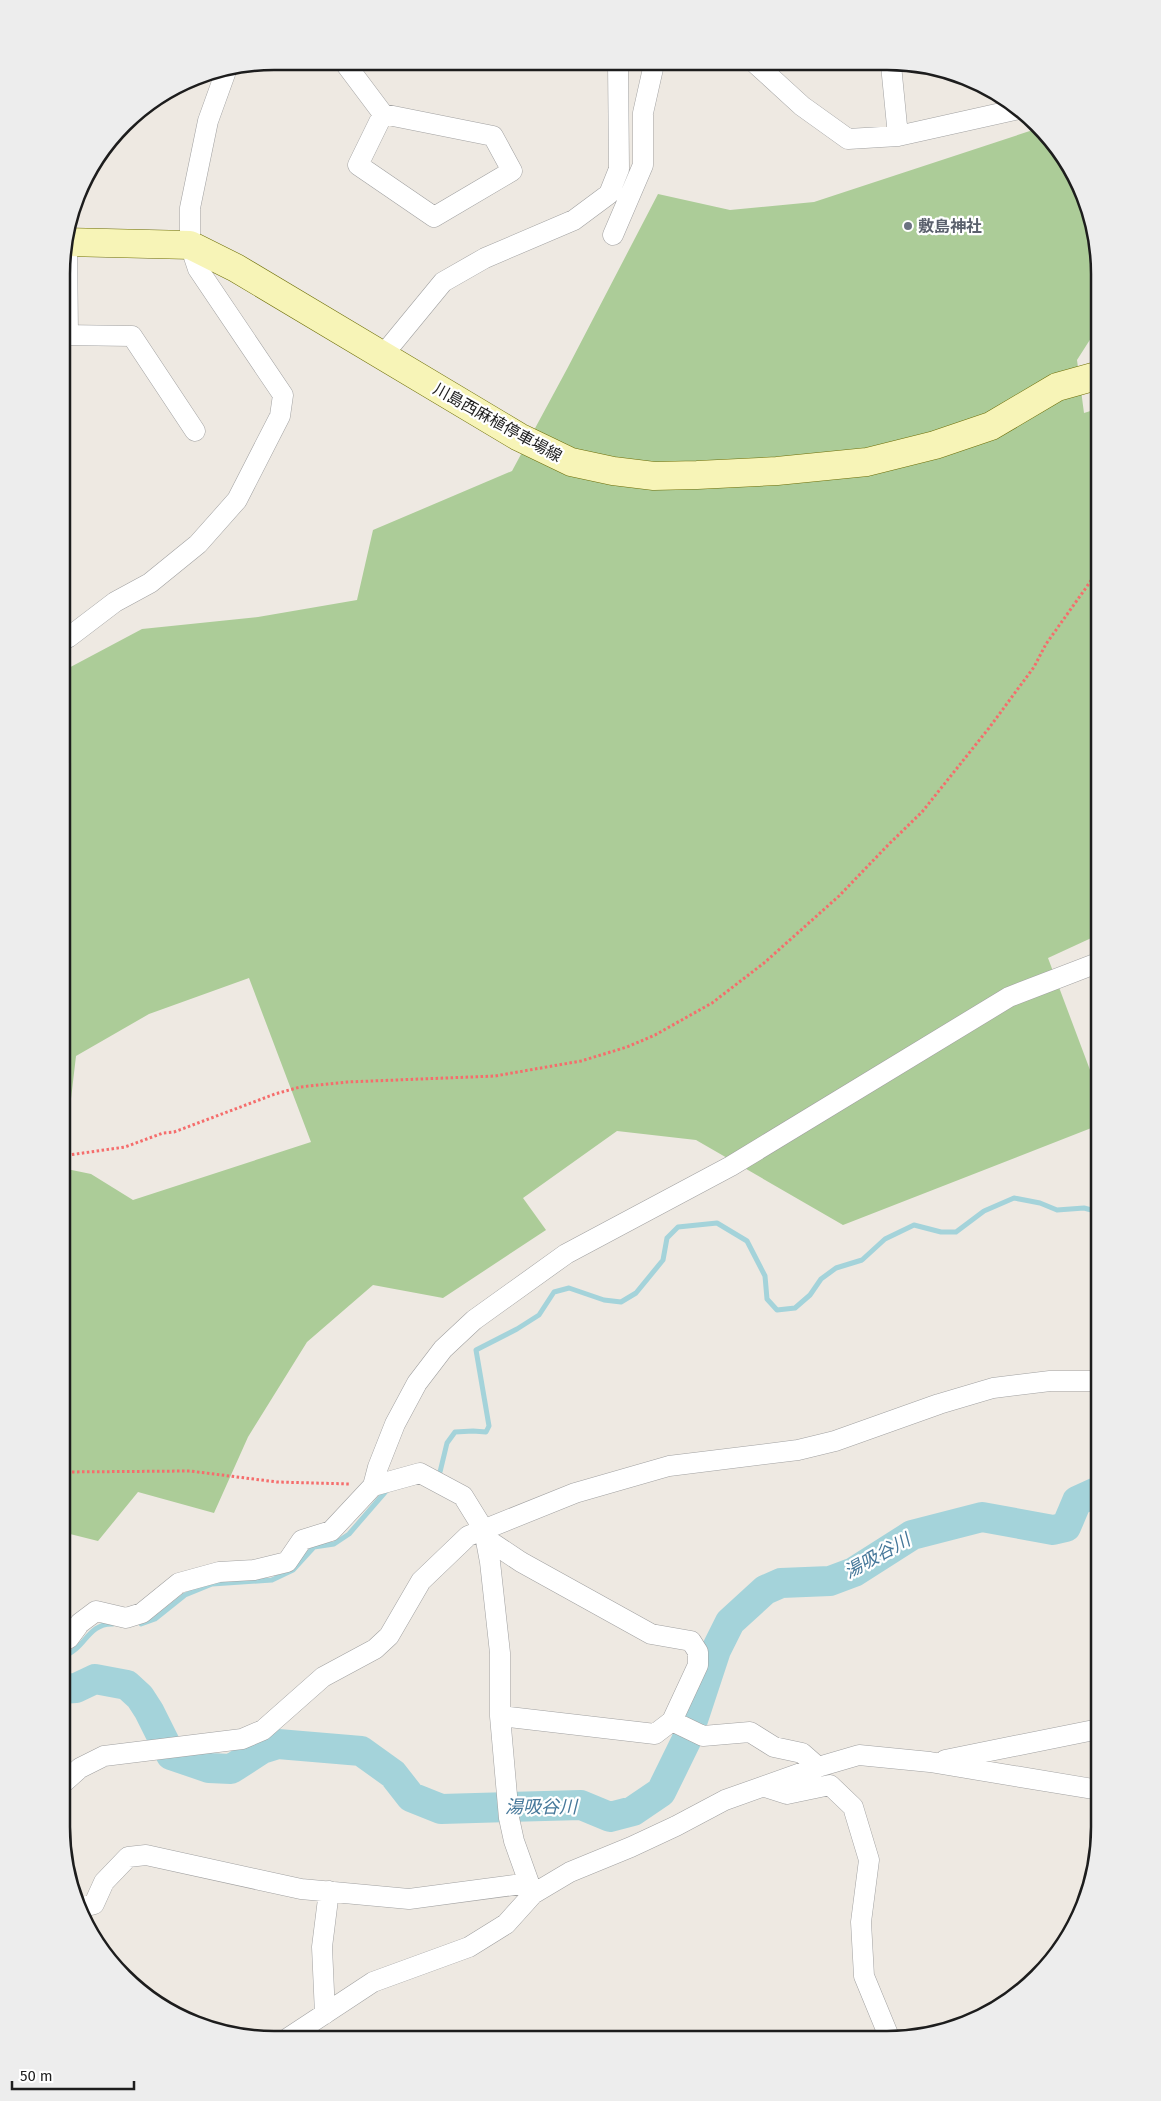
<svg xmlns="http://www.w3.org/2000/svg" width="1161" height="2101" viewBox="0 0 1161 2101" font-family="'Fira Sans','Noto Sans JP',sans-serif">
<rect width="100%" height="100%" fill="#eee9e2"/>
<!-- forest -->
<path fill="#accc98" d="M 1039,128 L 1064,156 L 1088,205 L 1100,274 L 1100,324 L 1077,360 L 1084,413 L 1100,408 L 1100,934 L 1048,958 L 1099,1094 L 1099,1125 L 843,1225 L 696,1140 L 617,1131 L 523,1198 L 546,1230 L 443,1298 L 373,1285 L 307,1342 L 248,1437 L 214,1513 L 138,1492 L 98,1541 L 62,1532 L 62,1168 L 91,1174 L 133,1200 L 311,1142 L 249,978 L 149,1014 L 76,1056 L 67,1133 L 62,1134 L 63,671 L 142,629 L 258,617 L 357,600 L 373,530 L 512,471 L 567,369 L 658,194 L 730,210 L 814,202 Z"/>
<g fill="none" stroke-linecap="round" stroke-linejoin="round">
<!-- stream -->
<path stroke="#a4d3da" stroke-width="5" d="M 440,1472 L 447,1443 L 455,1432 L 473,1431 L 486,1432 L 489,1426 L 476,1350 L 517,1329 L 539,1315 L 554,1292 L 569,1288 L 604,1300 L 621,1302 L 636,1293 L 663,1260 L 667,1238 L 678,1227 L 717,1223 L 747,1241 L 765,1276 L 767,1299 L 777,1310 L 795,1308 L 810,1295 L 821,1279 L 836,1268 L 862,1260 L 885,1239 L 914,1225 L 941,1232 L 956,1232 L 984,1211 L 1014,1198 L 1040,1203 L 1057,1210 L 1084,1208 L 1099,1212
M 141,1624 L 155,1619 L 185,1595 L 212,1584 L 272,1580 L 293,1570 L 314,1547 L 334,1544 L 349,1534 L 387,1490
M 61,1659 C 67,1655 73,1652 78,1647 C 88,1637 95,1623 113,1624"/>
<!-- river -->
<path stroke="#a4d3da" stroke-width="30" d="M 61,1689 L 76,1688 L 95,1679 L 127,1685 L 140,1697 L 149,1711 L 171,1755 L 209,1768 L 231,1769 L 262,1749 L 278,1744 L 361,1751 L 393,1774 L 411,1797 L 441,1809 L 581,1805 L 610,1817 L 633,1811 L 661,1792 L 686,1741 L 716,1650 L 730,1622 L 765,1590 L 781,1583 L 830,1581 L 854,1572 L 912,1535 L 982,1517 L 1053,1530 L 1066,1527 L 1077,1501 L 1099,1491"/>
<!-- street casing -->
<g stroke="#a1a1a1" stroke-width="21">
<path id="street" d="M 344,62 L 383,114 L 493,136 L 512,171 L 434,217 L 358,165 L 383,114
M 756,64 L 802,106 L 848,139 L 898,136 L 1019,109
M 891,65 L 898,136
M 613,235 L 643,165 L 643,113 L 654,64
M 67,242 L 68,335
M 63,335 L 132,336 L 195,431
M 383,355 L 443,282 L 485,258 L 574,220 L 609,194 L 619,169 L 618,63
M 63,640 L 69,637 L 115,602 L 150,583 L 198,544 L 237,500 L 280,416 L 283,395 L 198,269 L 190,245 L 190,208 L 208,121 L 226,71
M 373,1486 L 420,1473 L 463,1496 L 484,1530 L 490,1562 L 500,1653 L 500,1716 L 509,1818 L 514,1841 L 533,1894
M 485,1538 L 521,1562 L 651,1634 L 691,1641 L 698,1652 L 698,1665 L 672,1721
M 61,1643 L 69,1638 L 80,1623 L 96,1611 L 126,1618 L 142,1613 L 179,1583 L 219,1572 L 254,1570 L 287,1562 L 302,1540 L 331,1531 L 373,1486 L 378,1467 L 395,1424 L 417,1383 L 443,1349 L 474,1320 L 566,1254 L 731,1166 L 1009,997 L 1100,962
M 500,1716 L 655,1734 L 672,1721 L 703,1736 L 750,1732 L 774,1747 L 802,1753 L 818,1767
M 945,1760 L 1099,1729
M 61,1785 L 80,1768 L 104,1756 L 242,1739 L 263,1730 L 323,1677 L 375,1649 L 389,1636 L 421,1581 L 468,1536 L 575,1493 L 669,1466 L 798,1450 L 835,1441 L 939,1404 L 993,1388 L 1050,1381 L 1099,1381
M 765,1787 L 787,1794 L 830,1785 L 853,1807 L 869,1860 L 861,1922 L 864,1976 L 890,2039
M 79,1908 L 94,1904 L 104,1882 L 128,1857 L 146,1855 L 301,1889 L 409,1899 L 529,1883
M 325,2014 L 322,1947 L 329,1891
M 288,2038 L 373,1982 L 469,1947 L 506,1924 L 533,1894 L 570,1872 L 631,1847 L 676,1826 L 725,1800 L 818,1767 L 859,1755 L 930,1762 L 1099,1790"/>
</g>
<!-- secondary casing -->
<g stroke="#6e6f08" stroke-width="29">
<path id="secondary" d="M 65,242 L 190,245 L 236,268 L 519,437 L 571,462 L 613,471 L 654,476 L 697,475 L 777,471 L 867,462 L 935,445 L 991,426 L 1057,387 L 1100,375"/>
</g>
<!-- path -->
<path stroke="#f56d6c" stroke-width="3" stroke-dasharray="2.5 2.5" stroke-linecap="butt" d="M 62,1156 L 125,1147 L 163,1133 L 174,1132 L 275,1094 L 300,1087 L 347,1082 L 495,1076 L 581,1061 L 627,1047 L 655,1035 L 712,1003 L 764,963 L 839,896 L 889,844 L 922,812 L 989,728 L 1034,667 L 1046,644 L 1100,568
M 62,1472 L 190,1471 L 277,1482 L 350,1484"/>
<!-- street -->
<use href="#street" stroke="#fff" stroke-width="20"/>
<!-- secondary -->
<use href="#secondary" stroke="#f7f4b7" stroke-width="28"/>
</g>
<!-- markers -->
<circle fill="#6b7280" stroke="#fff" stroke-width="2" cx="908" cy="226" r="5"/>
<g text-anchor="middle" stroke-width="4.5" stroke-linejoin="round" paint-order="stroke">
<!-- worship labels -->
<g font-size="16" font-weight="bold" fill="#5b616d" stroke="#fff" text-anchor="start">
<text x="918" y="232">敷島神社</text>
</g>
<!-- street labels -->
<g font-size="16" fill="#1d1d1d" stroke="#fff">
<text transform="translate(498 422) rotate(29)" y="6">川島西麻植停車場線</text>
</g>
<!-- water labels -->
<g font-size="18" font-style="italic" fill="#46789a" stroke="#fff">
<text transform="translate(877 1556) rotate(-29)" y="6">湯吸谷川</text>
<text x="541" y="1813">湯吸谷川</text>
</g>
</g>
<!-- crop -->
<path d="M0 0H1161V2101H0ZM274 70H887A204 204 0 0 1 1091 274V1827A204 204 0 0 1 887 2031H274A204 204 0 0 1 70 1827V274A204 204 0 0 1 274 70Z" fill="#ededed" fill-rule="evenodd"/>
<path fill="none" stroke="#1d1d1d" stroke-width="2.5" d="M274 70H887A204 204 0 0 1 1091 274V1827A204 204 0 0 1 887 2031H274A204 204 0 0 1 70 1827V274A204 204 0 0 1 274 70Z"/>
<!-- scale -->
<path d="M12 2081v8h122v-8" fill="none" stroke="#1d1d1d" stroke-width="2.5"/>
<text x="20" y="2081" font-size="15" fill="#1d1d1d" stroke="#ffffff" stroke-width="4" paint-order="stroke">50 m</text>
</svg>
